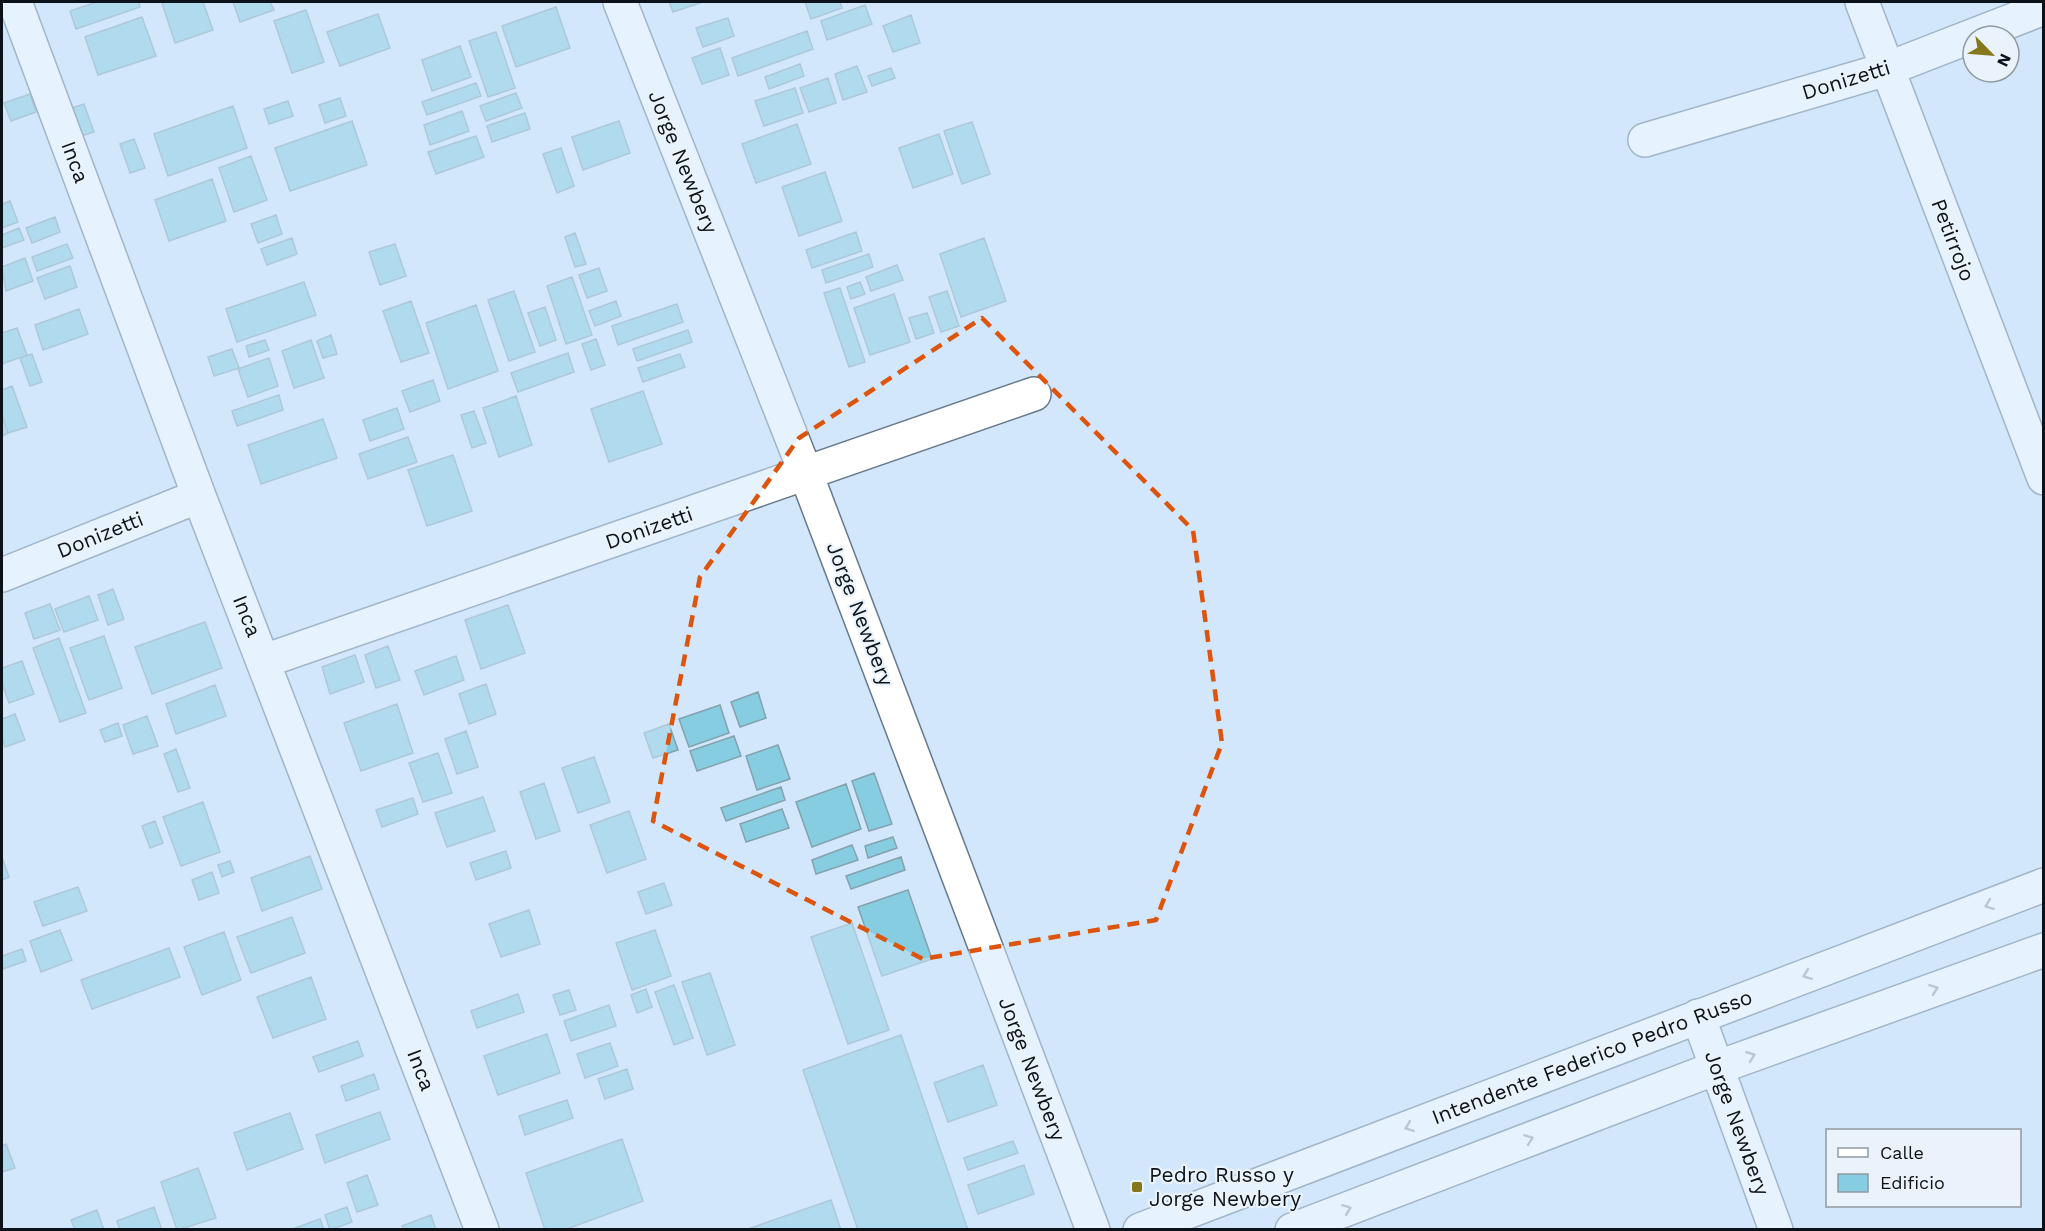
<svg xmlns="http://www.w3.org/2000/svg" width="2045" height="1231" viewBox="0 0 2045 1231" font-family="'Work Sans',sans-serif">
<rect width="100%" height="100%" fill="#d2e7fc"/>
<!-- building -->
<path fill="#87cde1" stroke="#83a2ac" stroke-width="1.5" d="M 97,2 L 139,2 L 140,7 L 76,29 L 70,11 Z
M 166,2 L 203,2 L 213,30 L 175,43 L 162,3 Z
M 233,2 L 270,2 L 274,10 L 240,22 Z
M 669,2 L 703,2 L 673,12 Z
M 805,2 L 840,2 L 842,8 L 811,19 Z
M 865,5 L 872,24 L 827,40 L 821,21 Z
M 556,7 L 570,48 L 516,67 L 502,26 Z
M 306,10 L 324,62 L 292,73 L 274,21 Z
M 378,14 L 390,48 L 340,66 L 327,32 Z
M 911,15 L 920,43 L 893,52 L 883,26 Z
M 142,17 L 156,56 L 98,75 L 85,37 Z
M 728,18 L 734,36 L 703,47 L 696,28 Z
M 807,31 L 813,49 L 738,76 L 732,58 Z
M 496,32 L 515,88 L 488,97 L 469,41 Z
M 460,46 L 471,77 L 432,91 L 422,60 Z
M 720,48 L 729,75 L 702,84 L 692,58 Z
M 800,64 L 804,76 L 769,89 L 765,77 Z
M 857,66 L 867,92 L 843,100 L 835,74 Z
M 891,68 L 895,78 L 872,86 L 868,76 Z
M 828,78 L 836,103 L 809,112 L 800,88 Z
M 476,83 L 481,96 L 427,115 L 422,102 Z
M 795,88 L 803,113 L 764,126 L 755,101 Z
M 516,93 L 522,108 L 486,121 L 480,106 Z
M 30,94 L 36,112 L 11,121 L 4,103 Z
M 340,98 L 346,116 L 325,123 L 319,105 Z
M 288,101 L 293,116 L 269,124 L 264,109 Z
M 84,104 L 94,132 L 78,137 L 69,109 Z
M 233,106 L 247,148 L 168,176 L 154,134 Z
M 462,111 L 469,131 L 430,145 L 424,125 Z
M 525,113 L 530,129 L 492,142 L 487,126 Z
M 352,121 L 367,165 L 290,191 L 275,148 Z
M 619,121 L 630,153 L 583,170 L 572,137 Z
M 972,122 L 990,174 L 962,184 L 944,131 Z
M 797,124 L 811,164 L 756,183 L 742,144 Z
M 939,134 L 953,174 L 913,188 L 899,148 Z
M 476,136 L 484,157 L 436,174 L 428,152 Z
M 134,139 L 145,168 L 130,173 L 120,144 Z
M 561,148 L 574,186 L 557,193 L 543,154 Z
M 251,156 L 267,200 L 234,212 L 219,168 Z
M 825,172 L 842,221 L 799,236 L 782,187 Z
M 212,179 L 226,221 L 169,241 L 155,200 Z
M 10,201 L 18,222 L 2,228 L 2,204 Z
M 276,215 L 282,234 L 258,243 L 251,224 Z
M 55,217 L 60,232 L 32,243 L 26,228 Z
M 19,228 L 24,240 L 2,248 L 2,235 Z
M 856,232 L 862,251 L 812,268 L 806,250 Z
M 575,233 L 586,264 L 575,267 L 565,237 Z
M 292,238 L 297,254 L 267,265 L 261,249 Z
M 984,238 L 1006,301 L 961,317 L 940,254 Z
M 67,244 L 73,258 L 37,271 L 32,257 Z
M 395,244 L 406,276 L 380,285 L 369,252 Z
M 869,254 L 873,267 L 826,283 L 822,270 Z
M 25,258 L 33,281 L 6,291 L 2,267 Z
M 897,265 L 903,280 L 871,291 L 866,277 Z
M 70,266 L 77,287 L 45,299 L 37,278 Z
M 599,268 L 607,291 L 587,298 L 579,275 Z
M 572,277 L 592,335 L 566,344 L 547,286 Z
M 304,282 L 316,315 L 237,342 L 226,309 Z
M 860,282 L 865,294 L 851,299 L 847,287 Z
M 840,288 L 865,362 L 849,367 L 824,293 Z
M 514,291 L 535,352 L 509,361 L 488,300 Z
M 947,291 L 959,326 L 941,332 L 929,297 Z
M 894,294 L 910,342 L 870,355 L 854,308 Z
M 411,301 L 429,353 L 401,362 L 383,311 Z
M 616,301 L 621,316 L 595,326 L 589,311 Z
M 677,304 L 683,322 L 618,345 L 612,326 Z
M 476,305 L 498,371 L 448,389 L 426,323 Z
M 545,307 L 556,340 L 540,346 L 528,313 Z
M 79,309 L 88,334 L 43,350 L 35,325 Z
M 927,313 L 934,333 L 916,339 L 909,318 Z
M 17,328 L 27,355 L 2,364 L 2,333 Z
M 688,330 L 692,342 L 637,361 L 633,349 Z
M 331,335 L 337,354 L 323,358 L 317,341 Z
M 596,339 L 605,365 L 591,370 L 582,344 Z
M 265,340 L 269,350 L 249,357 L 246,346 Z
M 311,340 L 324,378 L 294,388 L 282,351 Z
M 232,349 L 239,368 L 214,376 L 208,357 Z
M 568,353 L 574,372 L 518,392 L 511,373 Z
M 32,354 L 42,382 L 30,386 L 20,358 Z
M 680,354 L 685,367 L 643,382 L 638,368 Z
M 269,358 L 278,386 L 248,397 L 238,369 Z
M 433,380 L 440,401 L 410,412 L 402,391 Z
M 12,386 L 27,427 L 8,433 L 2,415 L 2,390 Z
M 643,391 L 662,444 L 609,462 L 591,409 Z
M 279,395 L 283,410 L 237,426 L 232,411 Z
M 516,396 L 532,445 L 499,457 L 483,408 Z
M 397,408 L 404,429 L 370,441 L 363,420 Z
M 474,411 L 486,443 L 472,448 L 461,415 Z
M 2,415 L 8,433 L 2,436 Z
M 323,419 L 337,458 L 261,484 L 248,445 Z
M 408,437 L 417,462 L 368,479 L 359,454 Z
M 453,455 L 472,511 L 427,526 L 408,470 Z
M 113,589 L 124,619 L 108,625 L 98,595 Z
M 89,596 L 98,620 L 64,632 L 55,609 Z
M 50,604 L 60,630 L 34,639 L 25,613 Z
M 508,605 L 525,653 L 481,669 L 465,620 Z
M 205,622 L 222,668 L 152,694 L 135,647 Z
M 104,636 L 122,688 L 89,700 L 70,648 Z
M 59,638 L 86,713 L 60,722 L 33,648 Z
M 388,646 L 400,680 L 376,688 L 365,655 Z
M 355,655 L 364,682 L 330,694 L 322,667 Z
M 456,656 L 464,680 L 424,695 L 415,671 Z
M 22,661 L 34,694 L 9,703 L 2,683 L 2,668 Z
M 486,684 L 496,714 L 469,724 L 459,694 Z
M 215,685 L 226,716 L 176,734 L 166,704 Z
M 758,692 L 766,718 L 740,727 L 731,702 Z
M 397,704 L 413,753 L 361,771 L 344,723 Z
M 720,705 L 729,733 L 689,747 L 679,719 Z
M 15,714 L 25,740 L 5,747 L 2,737 L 2,719 Z
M 147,716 L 158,746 L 133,754 L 123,725 Z
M 118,723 L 122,736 L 105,742 L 100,730 Z
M 669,724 L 678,750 L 653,758 L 644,733 Z
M 466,731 L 478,767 L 457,774 L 445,739 Z
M 734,736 L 741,756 L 697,771 L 690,751 Z
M 778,745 L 790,779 L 757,790 L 746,756 Z
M 176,749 L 190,788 L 178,792 L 164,754 Z
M 438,753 L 452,793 L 423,802 L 409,763 Z
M 594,757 L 610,802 L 578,813 L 562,768 Z
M 874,773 L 892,824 L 869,831 L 852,781 Z
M 544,783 L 560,831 L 536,839 L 520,792 Z
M 846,784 L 861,829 L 812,847 L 796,802 Z
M 781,787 L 785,800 L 726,821 L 721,808 Z
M 483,797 L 495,831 L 447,847 L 435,813 Z
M 413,798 L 418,814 L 382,827 L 376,810 Z
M 203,802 L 220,852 L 181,866 L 163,817 Z
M 782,809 L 789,828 L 746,842 L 740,824 Z
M 629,811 L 646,859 L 607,873 L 590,825 Z
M 155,821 L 163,843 L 150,848 L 142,826 Z
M 893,837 L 897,848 L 868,858 L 865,846 Z
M 852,845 L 858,860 L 816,874 L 812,860 Z
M 506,851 L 511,868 L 476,880 L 470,863 Z
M 310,856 L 322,889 L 262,911 L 251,878 Z
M 2,857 L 9,877 L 2,880 Z
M 901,857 L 905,870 L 851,889 L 846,876 Z
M 230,861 L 234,872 L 222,877 L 218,865 Z
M 212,872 L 219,893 L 199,900 L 192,880 Z
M 664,883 L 672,905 L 646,914 L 638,892 Z
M 78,887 L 87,911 L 43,926 L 34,902 Z
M 908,890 L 932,959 L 882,976 L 858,907 Z
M 529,910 L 540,944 L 501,957 L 489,924 Z
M 292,917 L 305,953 L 251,973 L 237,937 Z
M 852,923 L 889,1030 L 848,1044 L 811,937 Z
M 60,930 L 72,960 L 41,972 L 30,941 Z
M 655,930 L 671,976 L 632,990 L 616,943 Z
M 224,932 L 241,980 L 202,995 L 184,947 Z
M 169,948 L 180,977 L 92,1009 L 81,980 Z
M 22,949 L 26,961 L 3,969 L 2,956 Z
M 710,973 L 735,1045 L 707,1055 L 682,982 Z
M 311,977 L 326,1019 L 273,1038 L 257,997 Z
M 674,985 L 693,1038 L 674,1045 L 655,992 Z
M 646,989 L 652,1007 L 637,1013 L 631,995 Z
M 569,990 L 576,1010 L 560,1015 L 553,995 Z
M 518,994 L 524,1012 L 477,1028 L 471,1011 Z
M 609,1005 L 616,1026 L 571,1041 L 564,1021 Z
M 547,1034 L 560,1073 L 498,1095 L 484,1056 Z
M 901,1035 L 968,1230 L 858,1230 L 803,1070 Z
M 358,1041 L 363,1056 L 319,1072 L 313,1057 Z
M 610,1043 L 618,1066 L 585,1078 L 577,1054 Z
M 983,1065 L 997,1105 L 948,1122 L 934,1083 Z
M 627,1069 L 633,1089 L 605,1099 L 598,1079 Z
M 374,1074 L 379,1089 L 346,1101 L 341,1086 Z
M 567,1100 L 573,1118 L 525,1135 L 519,1116 Z
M 380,1112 L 390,1139 L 325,1163 L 316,1135 Z
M 290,1113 L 303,1149 L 247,1170 L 234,1133 Z
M 622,1139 L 643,1201 L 564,1230 L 545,1230 L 526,1173 Z
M 1013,1141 L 1018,1153 L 968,1170 L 964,1158 Z
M 6,1144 L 15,1168 L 2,1172 L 2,1146 Z
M 1024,1165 L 1034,1194 L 978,1214 L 968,1185 Z
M 198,1168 L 216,1218 L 177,1230 L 161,1182 Z
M 367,1175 L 378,1205 L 357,1212 L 347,1183 Z
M 831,1200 L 841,1230 L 745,1230 Z
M 154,1207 L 162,1230 L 120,1230 L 117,1221 Z
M 347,1207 L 352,1222 L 330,1230 L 325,1215 Z
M 97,1210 L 104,1230 L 75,1230 L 71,1220 Z
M 431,1215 L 436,1230 L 404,1230 L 402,1226 Z
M 320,1219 L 324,1230 L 295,1230 L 295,1228 Z"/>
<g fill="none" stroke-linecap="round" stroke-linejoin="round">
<!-- minor casing -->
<g stroke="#66798b" stroke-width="36">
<path id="minor" d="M 15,2 L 199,496 L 482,1230
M 620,2 L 806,474 L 1093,1230
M 1862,2 L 2044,478
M 1645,140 L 1887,69 L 2044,8
M 2,575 L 199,496
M 264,661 L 1034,394
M 1698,1016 L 1776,1230"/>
</g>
<!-- major casing -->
<g stroke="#66798b" stroke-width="36">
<path id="major" d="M 1140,1230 L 2044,885
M 1292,1230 L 1716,1068 L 2044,950"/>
</g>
<!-- minor -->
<use href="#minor" stroke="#fff" stroke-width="33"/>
<!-- major -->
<use href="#major" stroke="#fff" stroke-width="33"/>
</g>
<!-- one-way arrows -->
<defs><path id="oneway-chevron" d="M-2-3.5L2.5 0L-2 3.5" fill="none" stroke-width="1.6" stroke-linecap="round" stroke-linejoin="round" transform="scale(1.5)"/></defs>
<g stroke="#9da0a3">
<use href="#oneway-chevron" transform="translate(1989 905) rotate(159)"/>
<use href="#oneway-chevron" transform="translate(1807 975) rotate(159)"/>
<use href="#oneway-chevron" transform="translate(1934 989) rotate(-20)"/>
<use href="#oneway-chevron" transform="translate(1751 1056) rotate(-20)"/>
<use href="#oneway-chevron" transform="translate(1409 1127) rotate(159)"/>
<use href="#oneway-chevron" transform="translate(1529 1139) rotate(-21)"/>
<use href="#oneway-chevron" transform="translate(1347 1209) rotate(-21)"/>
</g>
<!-- marked area -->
<path d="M0 0H2045V1231H0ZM 982,318 L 1193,530 L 1222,743 L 1156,920 L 923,959 L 653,821 L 700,577 L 799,438 Z" fill="#d2e7fc" fill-opacity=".55" fill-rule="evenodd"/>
<path fill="none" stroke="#dd550d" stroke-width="4.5" stroke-dasharray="12 8" stroke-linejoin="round" d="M 982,318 L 1193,530 L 1222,743 L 1156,920 L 923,959 L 653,821 L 700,577 L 799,438 Z"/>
<!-- markers -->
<rect fill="#85771c" stroke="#eaf3fb" stroke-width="2" x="1131" y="1181" width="12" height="12" rx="3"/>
<g text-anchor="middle" stroke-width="4.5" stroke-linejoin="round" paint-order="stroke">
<!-- street labels -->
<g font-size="21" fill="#0b1219" stroke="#eaf3fb">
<text transform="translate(1846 80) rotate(-17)" y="7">Donizetti</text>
<text transform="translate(75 162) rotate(70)" y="7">Inca</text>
<text transform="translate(683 162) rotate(68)" y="7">Jorge Newbery</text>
<text transform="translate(1953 240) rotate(69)" y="7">Petirrojo</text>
<text transform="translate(649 528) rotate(-19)" y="7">Donizetti</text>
<text transform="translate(100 535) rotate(-22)" y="7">Donizetti</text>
<text transform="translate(860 614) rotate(69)" y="7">Jorge Newbery</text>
<text transform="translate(247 616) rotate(68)" y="7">Inca</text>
<text transform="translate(1592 1057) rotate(-21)" y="7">Intendente Federico Pedro Russo</text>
<text transform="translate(1032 1069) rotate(69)" y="7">Jorge Newbery</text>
<text transform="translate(421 1070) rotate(69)" y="7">Inca</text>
<text transform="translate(1737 1123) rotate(70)" y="7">Jorge Newbery</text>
</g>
<!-- poi labels -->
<g font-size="21" fill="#0b1219" stroke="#eaf3fb" text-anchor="start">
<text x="1149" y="1182">Pedro Russo y<tspan x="1149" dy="24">Jorge Newbery</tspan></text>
</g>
</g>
<!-- border -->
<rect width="2045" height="1231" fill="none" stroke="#0b1219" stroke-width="6"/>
<!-- legend -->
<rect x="1826" y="1129" width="195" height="78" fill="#eaf3fb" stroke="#9199a1" stroke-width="1.5"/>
<rect x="1838" y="1148" width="30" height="9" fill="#ffffff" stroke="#9199a1" stroke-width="1.5"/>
<text x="1880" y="1159" font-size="18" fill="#0b1219">Calle</text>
<rect x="1838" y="1174" width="30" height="18" fill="#87cde1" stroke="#9199a1" stroke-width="1.5"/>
<text x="1880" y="1189" font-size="18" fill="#0b1219">Edificio</text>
<!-- north arrow -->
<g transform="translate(1991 54) rotate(115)"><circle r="28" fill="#eaf3fb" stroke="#9199a1" stroke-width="1.5"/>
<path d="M0-4.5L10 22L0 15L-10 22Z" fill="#85771c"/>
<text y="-9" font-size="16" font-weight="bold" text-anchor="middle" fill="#0b1219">N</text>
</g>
</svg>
